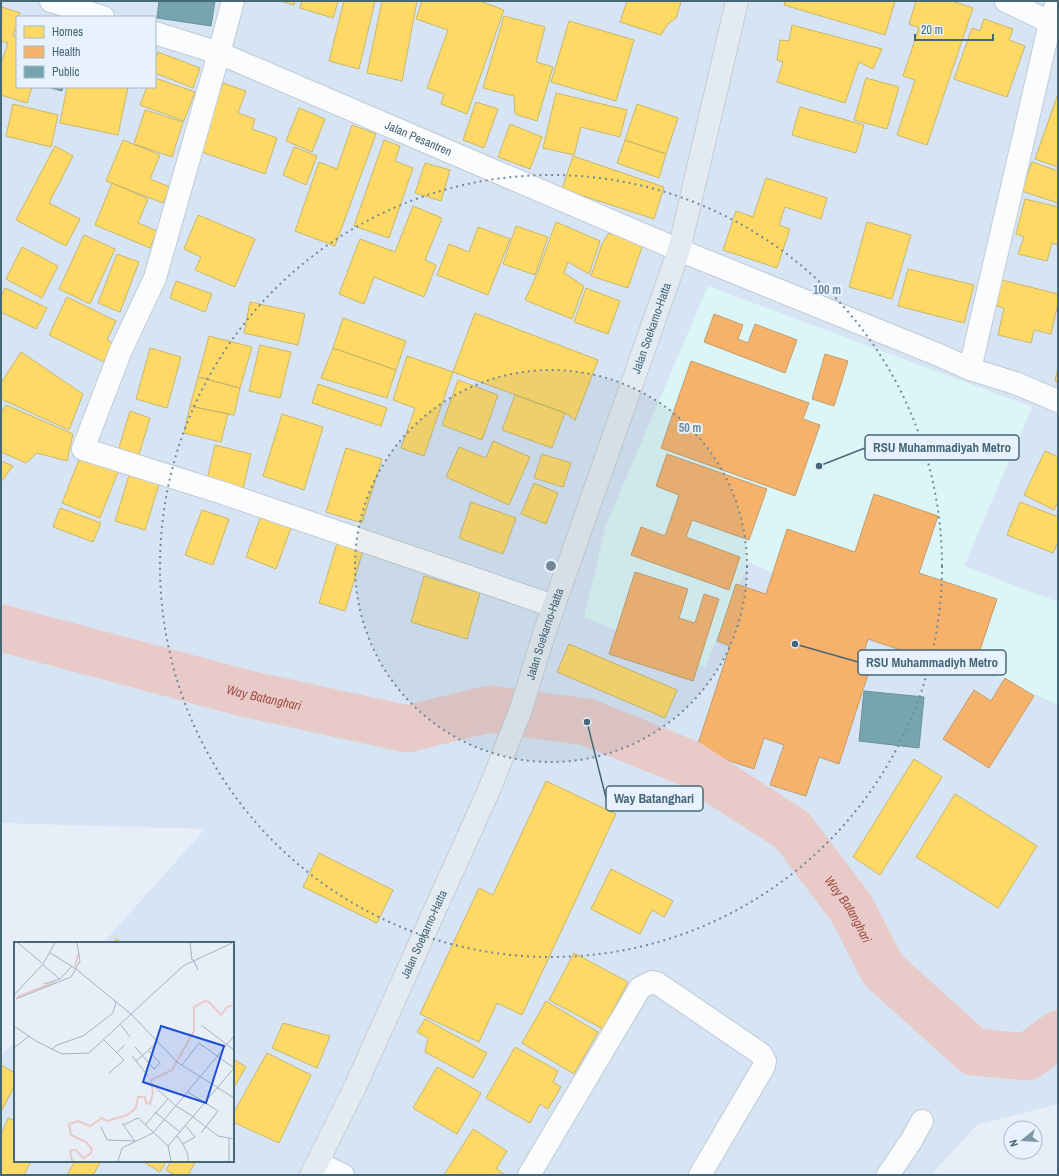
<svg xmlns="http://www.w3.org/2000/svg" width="1059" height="1176" viewBox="0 0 1059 1176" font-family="'Archivo Narrow',sans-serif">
<rect width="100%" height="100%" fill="#e7eef8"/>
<!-- residential -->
<path fill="#d7e4f4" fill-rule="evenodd" d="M 1,1 L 1058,1 L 1058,1104 L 977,1125 L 931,1175 L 1,1175 L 1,1056 L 15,1041 L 15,1161 L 233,1161 L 233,943 L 103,943 L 205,829 L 1,823 ZM 17,17 L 155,17 L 155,87 L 17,87 Z"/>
<!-- medical -->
<path fill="#dcf6f7" d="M 708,286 L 1032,407 L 964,566 L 1058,602 L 1058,705 L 749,562 L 705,667 L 584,617 L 606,525 Z"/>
<!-- homes -->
<path fill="#ffd966" stroke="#c8b76b" d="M 280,1 L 295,1 L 294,5 Z
M 302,1 L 338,1 L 333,18 L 300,8 Z
M 344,1 L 375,1 L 359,69 L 329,61 Z
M 382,1 L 417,1 L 402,81 L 367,73 Z
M 422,1 L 480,1 L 504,10 L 467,114 L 441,104 L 444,94 L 427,88 L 448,30 L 416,19 Z
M 627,1 L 681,1 L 681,2 L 676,18 L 668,24 L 661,35 L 620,22 Z
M 785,1 L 895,1 L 885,35 L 784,5 Z
M 916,1 L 952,1 L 973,8 L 927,145 L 897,135 L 915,80 L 903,76 L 919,28 L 909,24 Z
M 2,7 L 20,13 L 19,17 L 17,17 L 17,24 L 13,36 L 17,37 L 17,87 L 32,87 L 27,103 L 1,95 L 1,64 L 8,43 L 1,41 Z
M 504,16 L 545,27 L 536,62 L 553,67 L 537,121 L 515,114 L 514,96 L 483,88 Z
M 984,19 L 1013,29 L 1009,40 L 1025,46 L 1007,97 L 954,79 L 972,28 L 980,31 Z
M 569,21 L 634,40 L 616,101 L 551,82 Z
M 792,25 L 882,49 L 873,69 L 859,62 L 845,103 L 777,82 L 783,62 L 777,60 L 780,40 L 789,41 Z
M 158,52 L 200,68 L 193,88 L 155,73 L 155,60 Z
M 155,78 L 195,92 L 184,121 L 140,105 L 147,87 L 155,87 Z
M 866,78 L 899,87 L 887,129 L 854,120 Z
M 223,83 L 246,91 L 238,113 L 255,119 L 252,129 L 277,138 L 265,174 L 199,151 Z
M 67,87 L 128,87 L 118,135 L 60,123 Z
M 556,93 L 627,110 L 620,137 L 581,127 L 574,155 L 543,148 Z
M 1058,94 L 1058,167 L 1035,159 Z
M 476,102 L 498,109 L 484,148 L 463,140 Z
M 13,104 L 58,115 L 51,147 L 6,136 Z
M 637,104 L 678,118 L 666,154 L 625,140 Z
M 800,107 L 864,125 L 856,153 L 792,135 Z
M 299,108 L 325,119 L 312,152 L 286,141 Z
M 145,110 L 183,122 L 172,157 L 134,144 Z
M 510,124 L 542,137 L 530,169 L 498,157 Z
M 352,125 L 376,134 L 335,246 L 295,231 L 319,162 L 337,169 Z
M 123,140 L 160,155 L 150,179 L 170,187 L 163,203 L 106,181 Z
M 384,140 L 400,146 L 395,161 L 413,168 L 389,238 L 354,226 Z
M 625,140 L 666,154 L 659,178 L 617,163 Z
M 55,146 L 73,156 L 49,203 L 80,219 L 66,246 L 16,220 Z
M 294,147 L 317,156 L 306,185 L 283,175 Z
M 573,156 L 664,187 L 654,219 L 562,189 Z
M 1032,162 L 1058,171 L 1058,203 L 1022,191 Z
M 425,163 L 450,170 L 441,201 L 415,193 Z
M 766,178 L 827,198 L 821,219 L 785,207 L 779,225 L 790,229 L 777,268 L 723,250 L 736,211 L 753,217 Z
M 112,183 L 148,199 L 138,223 L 157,231 L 150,248 L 95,225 Z
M 1025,199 L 1058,207 L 1058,245 L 1052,243 L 1047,261 L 1018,254 L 1024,237 L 1016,234 Z
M 413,206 L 442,218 L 425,260 L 436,265 L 424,297 L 374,277 L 364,304 L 339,294 L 360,239 L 395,252 Z
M 198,215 L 255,239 L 235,287 L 195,270 L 201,257 L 184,249 Z
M 556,222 L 600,241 L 589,274 L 568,262 L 564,273 L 584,286 L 572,319 L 525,300 L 537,274 Z
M 867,222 L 911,235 L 892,299 L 849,287 Z
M 516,226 L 548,237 L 535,275 L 503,264 Z
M 478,227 L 510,239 L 488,295 L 437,275 L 449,244 L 469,252 Z
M 609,233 L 643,244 L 628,288 L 591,276 L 602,244 Z
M 84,235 L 115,249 L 90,304 L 59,289 Z
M 22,247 L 58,266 L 42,298 L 6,279 Z
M 117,254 L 139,262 L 120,312 L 98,303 Z
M 908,269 L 974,285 L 964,323 L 898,306 Z
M 998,279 L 1058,294 L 1058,303 L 1051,334 L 1034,330 L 1031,343 L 998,335 L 1004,308 L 992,305 Z
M 176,281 L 212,294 L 205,312 L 170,298 Z
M 5,288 L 47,308 L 36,329 L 1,312 L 1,297 Z
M 586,288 L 620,301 L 608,334 L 574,322 Z
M 67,297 L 116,321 L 107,340 L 113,343 L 104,362 L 49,335 Z
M 250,302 L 305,314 L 298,345 L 244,333 Z
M 475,313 L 598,360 L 575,420 L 565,413 L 453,372 Z
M 343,318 L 406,341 L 396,370 L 333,348 Z
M 209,336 L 252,347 L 240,388 L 198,377 Z
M 260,345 L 291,352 L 280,398 L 249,391 Z
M 150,348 L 181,357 L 167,408 L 136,399 Z
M 333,348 L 396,370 L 387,398 L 321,378 Z
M 21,352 L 83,394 L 69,430 L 1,399 L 1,383 Z
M 407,356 L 453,372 L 424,456 L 401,448 L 415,408 L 393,400 Z
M 1058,367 L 1058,382 L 1055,381 Z
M 198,377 L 240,388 L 234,415 L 190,406 Z
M 458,380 L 498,395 L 482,440 L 442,425 Z
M 318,384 L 387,408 L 381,426 L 312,403 Z
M 515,395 L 565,413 L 552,448 L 502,430 Z
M 6,405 L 73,434 L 67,461 L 37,453 L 26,463 L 1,452 L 1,413 Z
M 190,406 L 228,414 L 221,442 L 184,433 Z
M 130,411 L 150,418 L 138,458 L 118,451 Z
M 282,414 L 323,427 L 304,490 L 263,476 Z
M 493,441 L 530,457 L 509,505 L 446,477 L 459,447 L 486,458 Z
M 215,445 L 251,454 L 243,489 L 207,480 Z
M 346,448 L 382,459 L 362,523 L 326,512 Z
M 1045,451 L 1058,457 L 1058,501 L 1054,510 L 1024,495 Z
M 542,454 L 571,463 L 563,487 L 534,478 Z
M 80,457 L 118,472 L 100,518 L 62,503 Z
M 1,461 L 13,466 L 1,482 Z
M 131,469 L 161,478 L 145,530 L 115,521 Z
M 534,483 L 558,493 L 546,524 L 521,514 Z
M 471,502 L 516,518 L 503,554 L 459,538 Z
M 1020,502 L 1058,517 L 1058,542 L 1053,553 L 1007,535 Z
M 60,508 L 101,523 L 93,542 L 53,527 Z
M 202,510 L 229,519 L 213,565 L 185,555 Z
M 261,516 L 291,528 L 276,569 L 246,557 Z
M 337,543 L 363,551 L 345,611 L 319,603 Z
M 424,576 L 480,593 L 467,639 L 411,622 Z
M 569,644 L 677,690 L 665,718 L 557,672 Z
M 914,759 L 942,777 L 880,875 L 853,857 Z
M 546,781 L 616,814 L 522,1015 L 497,1003 L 479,1042 L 420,1014 L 479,888 L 493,895 Z
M 955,794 L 1037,846 L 998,908 L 916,857 Z
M 319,853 L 393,890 L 377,923 L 303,887 Z
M 611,869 L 673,901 L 664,917 L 652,910 L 640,934 L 591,909 Z
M 116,939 L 123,943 L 114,943 Z
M 574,953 L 628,982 L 603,1029 L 549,1000 Z
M 546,1001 L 598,1032 L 574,1074 L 522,1043 Z
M 425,1019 L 487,1053 L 473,1078 L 425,1052 L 428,1038 L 417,1032 Z
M 283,1023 L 330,1036 L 317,1068 L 272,1048 Z
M 515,1047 L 558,1071 L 553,1082 L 561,1087 L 548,1109 L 540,1104 L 530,1123 L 486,1098 Z
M 267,1053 L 311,1075 L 279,1143 L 233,1122 L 233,1114 Z
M 233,1059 L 246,1067 L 233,1089 Z
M 1,1065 L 15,1073 L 15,1085 L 1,1112 Z
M 437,1067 L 481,1093 L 457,1134 L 413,1108 Z
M 8,1118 L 15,1121 L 15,1161 L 31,1161 L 24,1175 L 1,1175 L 1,1135 Z
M 473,1129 L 507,1151 L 496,1169 L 506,1175 L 444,1175 Z
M 75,1161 L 101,1161 L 93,1175 L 67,1175 Z
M 142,1161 L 166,1161 L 160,1172 Z
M 171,1161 L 196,1161 L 188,1175 L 175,1175 L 166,1170 Z"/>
<!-- health -->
<path fill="#f6b26b" stroke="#c19c6e" d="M 714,314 L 743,325 L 738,339 L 748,343 L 755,324 L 797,340 L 785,373 L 704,342 Z
M 825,354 L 848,361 L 834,406 L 812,399 Z
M 691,361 L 809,403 L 803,419 L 820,425 L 795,496 L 661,448 Z
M 667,454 L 767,489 L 749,540 L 692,520 L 686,537 L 740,557 L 729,590 L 631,555 L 641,527 L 665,536 L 679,495 L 656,486 Z
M 874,494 L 938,516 L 919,573 L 997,599 L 972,674 L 868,639 L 863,655 L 873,659 L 839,764 L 819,757 L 806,796 L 770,785 L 784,745 L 764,738 L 754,769 L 696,750 L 730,646 L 717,641 L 736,584 L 766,594 L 787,529 L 855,552 Z
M 635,572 L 688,589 L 679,618 L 695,623 L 704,594 L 719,599 L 693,681 L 609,654 Z
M 1005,678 L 1034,696 L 989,768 L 943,739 L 974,690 L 991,701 Z"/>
<!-- public -->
<path fill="#76a5af" stroke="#68929e" d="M 159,1 L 215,1 L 211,26 L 157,18 Z
M 47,87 L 63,87 L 62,91 Z
M 864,691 L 924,697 L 919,748 L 859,741 Z"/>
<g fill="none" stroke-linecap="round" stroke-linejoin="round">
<!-- river -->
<path stroke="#e8cac8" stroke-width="47" id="s1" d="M 1,628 L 244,693 L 407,729 L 489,709 L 587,722 L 688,763 L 792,830 L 851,908 L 883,970 L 974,1052 L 1027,1057 L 1058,1034"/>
<!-- minor casing -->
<g stroke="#bfcbd4" stroke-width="24">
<g id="minor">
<path d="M 51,1 L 103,17"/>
<path d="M 233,1 L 219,53 L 155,278 L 121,350 L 83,449 L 223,493 L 554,606"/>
<path d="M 1006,1 L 1058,26"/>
<path id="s2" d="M 155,33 L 219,53 L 679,250 L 939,355 L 970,369 L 1015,383 L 1058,401"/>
<path d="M 970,369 L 1050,23 L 1057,1"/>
<path d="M 317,1163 L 343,1175"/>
<path d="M 529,1175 L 640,988 L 652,982 L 657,983 L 761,1054 L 765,1061 L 764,1066 L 700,1175"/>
<path d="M 888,1175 L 911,1141 L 922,1121"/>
</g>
</g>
<!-- major casing -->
<g stroke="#c5ccd3" stroke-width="24">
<g id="major">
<path id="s3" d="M 311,1175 L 356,1085 L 489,790 L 521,709 L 544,634 L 679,250 L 737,1"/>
</g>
</g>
<!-- minor -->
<use href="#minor" stroke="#fbfcfe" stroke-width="22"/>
<!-- major -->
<use href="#major" stroke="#e4eaf2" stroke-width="22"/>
</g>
<!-- distance rings -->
<circle cx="551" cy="566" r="196" fill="#708a98" fill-opacity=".12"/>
<g fill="none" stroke="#708a98" stroke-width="2" stroke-dasharray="2 4">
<circle cx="551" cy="566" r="196"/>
<circle cx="551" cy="566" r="391"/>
</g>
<g text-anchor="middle" stroke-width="4" stroke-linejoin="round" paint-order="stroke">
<!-- street labels -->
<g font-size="12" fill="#466776" stroke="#e8f2ff">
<text dy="4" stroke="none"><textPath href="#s2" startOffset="284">Jalan Pesantren</textPath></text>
<text dy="4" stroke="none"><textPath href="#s3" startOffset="914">Jalan Soekarno-Hatta</textPath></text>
<text dy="4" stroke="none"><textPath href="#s3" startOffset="590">Jalan Soekarno-Hatta</textPath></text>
<text dy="4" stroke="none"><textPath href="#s3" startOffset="266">Jalan Soekarno-Hatta</textPath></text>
</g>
<!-- water labels -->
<g font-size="13" font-style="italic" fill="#a15246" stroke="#e8f2ff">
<text dy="5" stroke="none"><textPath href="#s1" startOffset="272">Way Batanghari</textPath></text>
<text dy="5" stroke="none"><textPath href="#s1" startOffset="932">Way Batanghari</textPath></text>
</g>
</g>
<!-- overview -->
<g transform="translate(14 942)">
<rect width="220" height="220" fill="#e7eef8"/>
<path fill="none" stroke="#e8cac8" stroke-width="2" d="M 61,25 L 64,12M 3,55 L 41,40M 58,219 L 56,209 L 59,208 L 62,208 L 69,216 L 77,211 L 78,207 L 72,200 L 57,193 L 55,182 L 64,179 L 76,184 L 88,176 L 93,179 L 113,173 L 122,166 L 124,155 L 131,155 L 132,161 L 136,162 L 139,151 L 137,138 L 158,128 L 180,89 L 180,65 L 191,59 L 195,60 L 207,73 L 213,65 L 220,63"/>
<path fill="none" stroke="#a2b4c0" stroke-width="1" d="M 4,1 L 28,21M 176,1 L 178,18M 35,10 L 62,27 L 118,73 L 163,120 L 220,156M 179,17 L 184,28M 29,23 L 46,37 L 58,24M 30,42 L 46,37M 0,53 L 29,22 L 41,1M 2,57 L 57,35 L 66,19 L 63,1M 107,83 L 116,95M 187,83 L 220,108M 0,84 L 22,99 L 48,112 L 75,111 L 169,24 L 218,1M 90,98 L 110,118 L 95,131M 121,105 L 140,127 L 146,121 L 135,109M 0,106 L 15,94M 38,107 L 43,103 L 69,94 L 99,71 L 102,60M 102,111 L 111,103M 118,114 L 134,134M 122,119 L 143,101M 168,123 L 185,101 L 220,126M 142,146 L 162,164 L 180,175M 174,150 L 204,169 L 187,191M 141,170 L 166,190M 179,175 L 204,194 L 220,197M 108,181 L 120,198M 109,183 L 124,176 L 154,204 L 157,219M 131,183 L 154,157M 87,185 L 93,198 L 122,199M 163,194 L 169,202 L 181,195 L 172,184M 215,196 L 215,219M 169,202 L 174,213 L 174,219M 154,204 L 220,126M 104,219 L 108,206 L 139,191 L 220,94"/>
<path fill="#1d4ed8" fill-opacity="0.15" stroke="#1d4ed8" stroke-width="2" d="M 147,84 L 210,104 L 192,161 L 129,140 Z"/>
<rect width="220" height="220" fill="none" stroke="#466776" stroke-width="2"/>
</g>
<circle cx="551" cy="566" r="6" fill="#708a98" stroke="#e8f2ff" stroke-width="2"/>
<g font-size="12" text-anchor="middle" font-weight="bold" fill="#708a98" stroke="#e8f2ff" stroke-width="4" stroke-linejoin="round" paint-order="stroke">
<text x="827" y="294">100 m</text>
<text x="690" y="432">50 m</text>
</g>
<!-- callouts -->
<path fill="none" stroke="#466776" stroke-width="1.5" d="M819 466L865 448M795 644L858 662M587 722L606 798"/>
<g fill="#466776" stroke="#e8f2ff" stroke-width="1.5">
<circle cx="819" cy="466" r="4"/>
<circle cx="795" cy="644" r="4"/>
<circle cx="587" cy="722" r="4"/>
</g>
<g fill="#e8f2ff" stroke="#466776" stroke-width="1.5">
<rect x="865" y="435" width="154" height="25" rx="4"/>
<rect x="858" y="650" width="148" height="25" rx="4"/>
<rect x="606" y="786" width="97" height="25" rx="4"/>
</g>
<g font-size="13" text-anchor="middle" font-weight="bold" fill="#466776">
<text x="942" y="452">RSU Muhammadiyah Metro</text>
<text x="932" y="667">RSU Muhammadiyh Metro</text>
<text x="654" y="803">Way Batanghari</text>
</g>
<!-- border -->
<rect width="1059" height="1176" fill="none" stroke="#466776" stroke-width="4"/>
<!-- legend -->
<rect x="16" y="16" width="140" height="72" fill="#e8f2ff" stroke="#a7bac8"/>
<rect x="24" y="26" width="20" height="12" fill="#ffd966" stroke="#a7bac8"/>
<text x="52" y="36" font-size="12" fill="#466776">Homes</text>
<rect x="24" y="46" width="20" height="12" fill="#f6b26b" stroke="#a7bac8"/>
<text x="52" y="56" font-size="12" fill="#466776">Health</text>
<rect x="24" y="66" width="20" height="12" fill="#76a5af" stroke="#a7bac8"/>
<text x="52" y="76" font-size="12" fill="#466776">Public</text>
<!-- north arrow -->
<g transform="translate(1023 1140) rotate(252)"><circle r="19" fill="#e8f2ff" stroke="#a7bac8"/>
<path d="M0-3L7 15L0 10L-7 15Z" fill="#7e96a4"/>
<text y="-6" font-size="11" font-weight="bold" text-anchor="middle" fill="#466776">N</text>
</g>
<!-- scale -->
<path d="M915 34v6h78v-6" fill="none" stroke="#466776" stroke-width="2"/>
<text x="921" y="34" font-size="12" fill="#466776" stroke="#e8f2ff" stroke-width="3" paint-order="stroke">20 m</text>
</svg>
